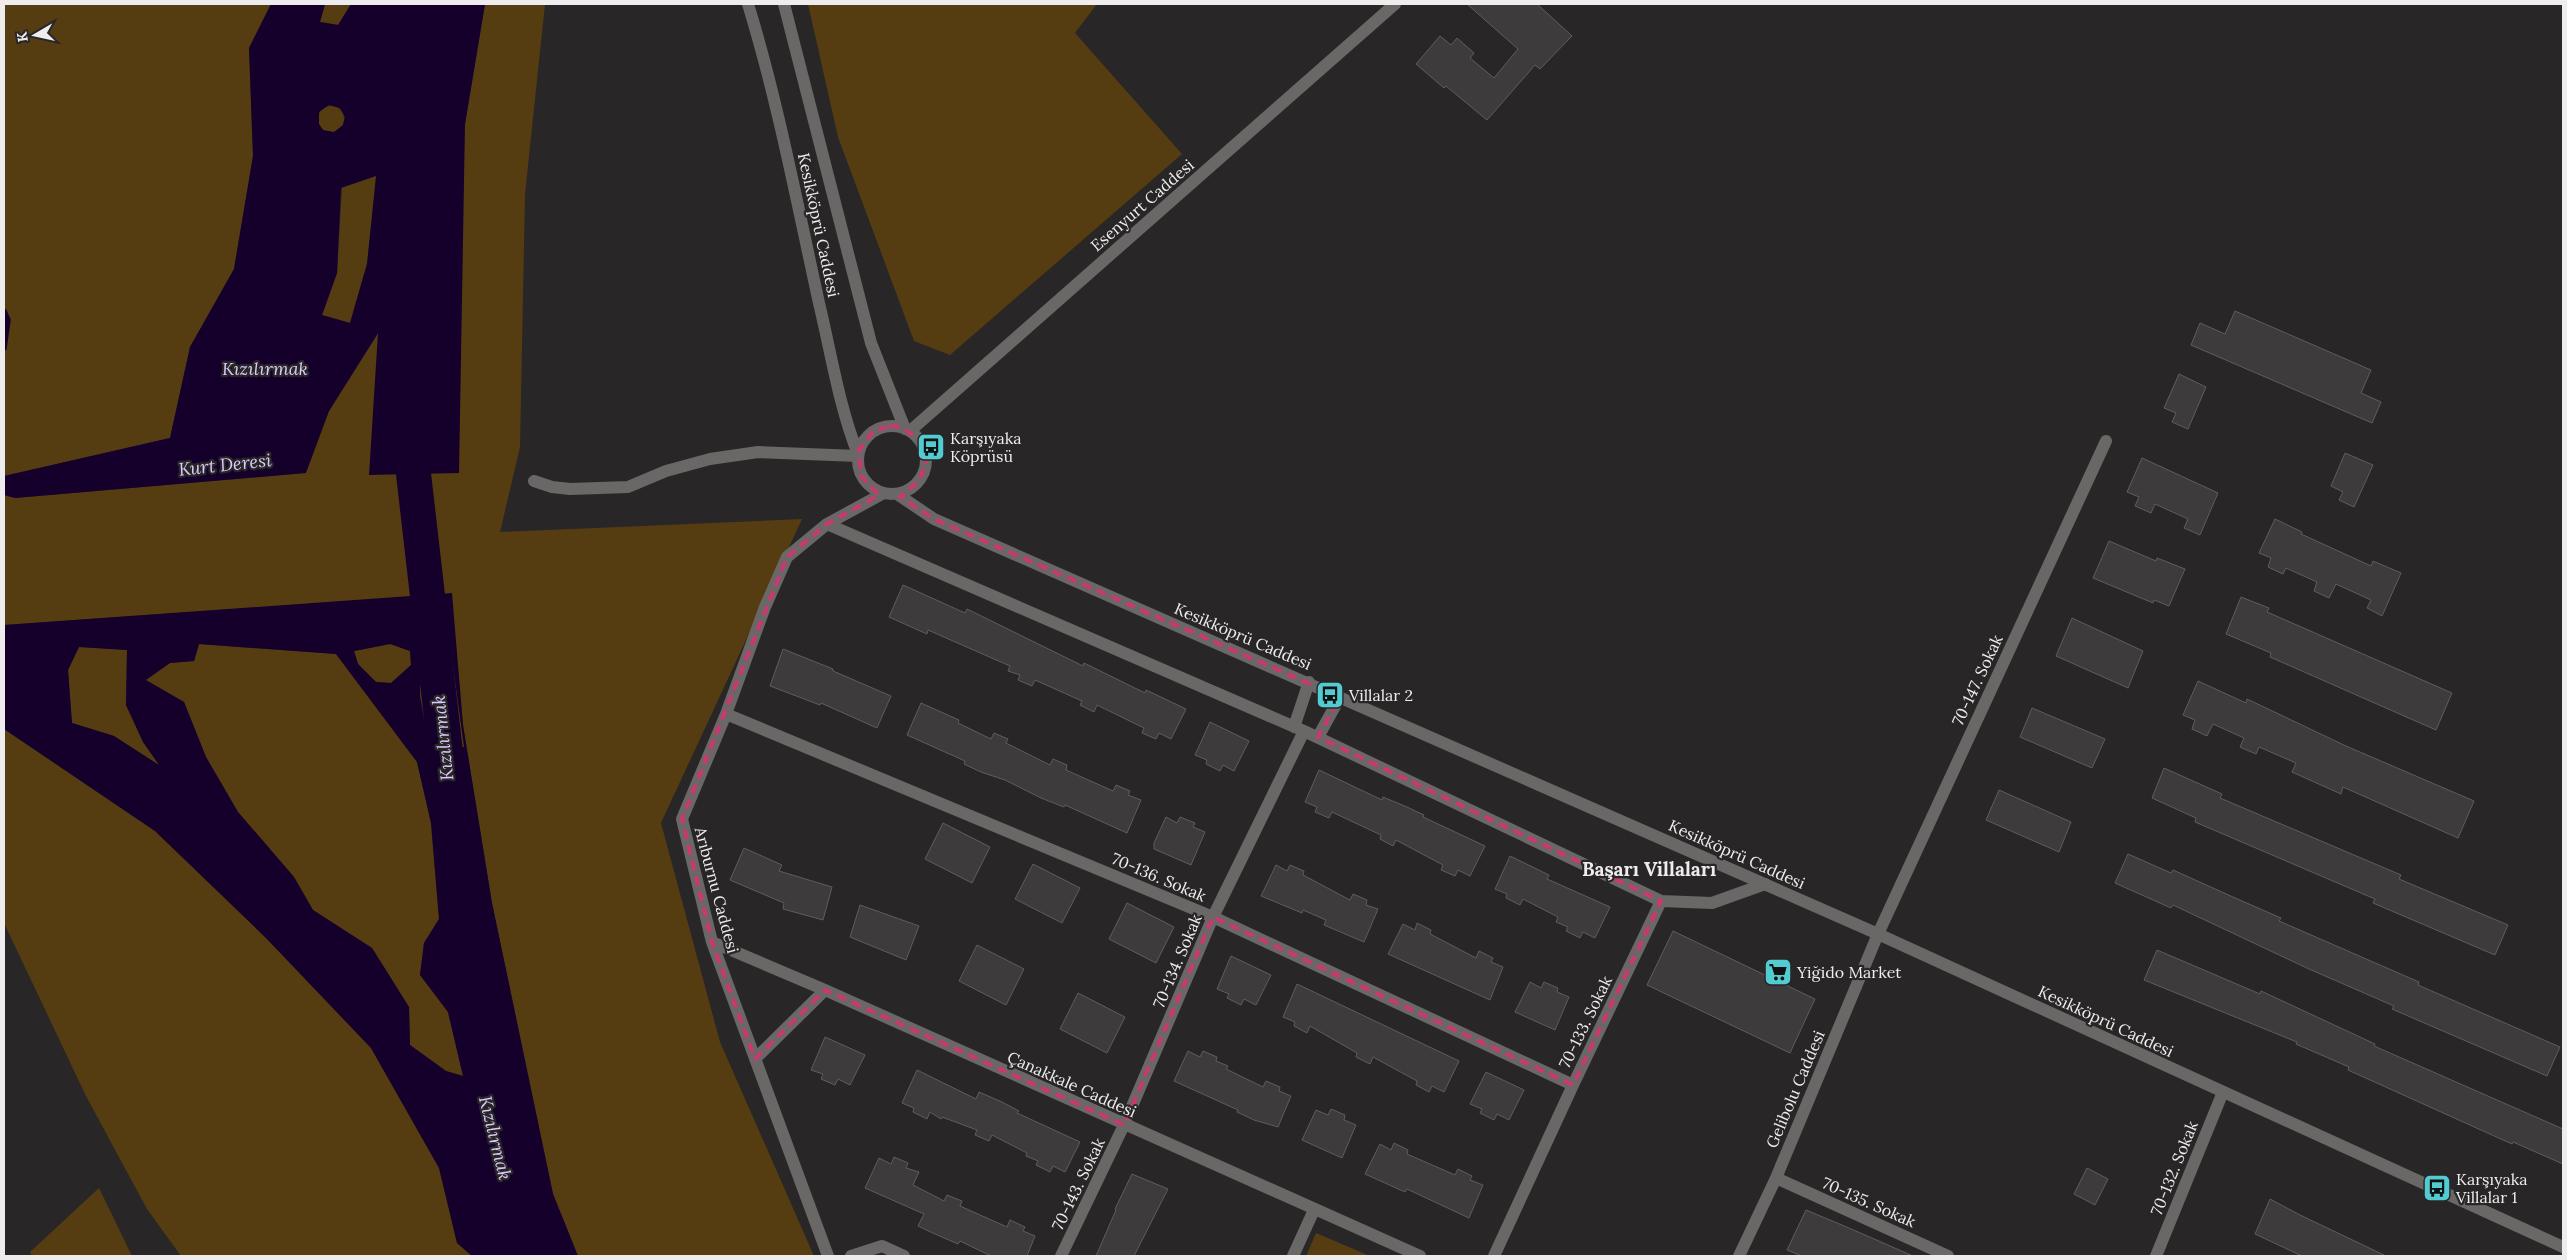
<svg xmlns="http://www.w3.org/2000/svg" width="2567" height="1260" viewBox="0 0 2567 1260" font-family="Lora,serif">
<rect width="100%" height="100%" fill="#292627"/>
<!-- green -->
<path fill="#563d11" d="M 4,4 L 271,4 L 249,48 L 253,156 L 234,269 L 190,347 L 170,438 L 4,476 Z
M 325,4 L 351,4 L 339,25 L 320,22 Z
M 485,4 L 545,4 L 525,194 L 520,447 L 500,532 L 802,519 L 661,823 L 720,1042 L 814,1256 L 578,1256 L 553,1194 L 492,903 L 463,725 L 451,594 L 4,625 L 4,495 L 15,498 L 305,473 L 329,411 L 379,332 L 465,124 Z
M 808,4 L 1097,4 L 1075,33 L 1182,154 L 950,355 L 914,341 L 838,137 Z
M318 119a13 13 0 1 1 26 0a13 13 0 1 1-26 0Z
M 377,175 L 367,264 L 350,323 L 322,315 L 337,273 L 342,187 Z
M 199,644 L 336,654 L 417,762 L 431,823 L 439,919 L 424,943 L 420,975 L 448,1012 L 463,1076 L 446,1071 L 410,1045 L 409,1007 L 372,948 L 313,910 L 294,877 L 238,812 L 206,757 L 184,702 L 145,680 L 170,663 L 194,661 Z
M 391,644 L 410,651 L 411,665 L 391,683 L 376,682 L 358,664 L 354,651 Z
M 79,647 L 127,650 L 126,705 L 143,742 L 160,766 L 114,736 L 72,723 L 68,670 Z
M 425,657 L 452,658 L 465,748 L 455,746 L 463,762 L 440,772 L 419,693 Z
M 4,729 L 155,831 L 266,938 L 371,1048 L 439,1168 L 457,1243 L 472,1256 L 181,1256 L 147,1209 L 86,1096 L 4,923 Z
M 99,1188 L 132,1256 L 32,1256 L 30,1252 Z
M 1316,1233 L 1370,1256 L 1306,1256 Z"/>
<!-- water -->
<path fill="#15002c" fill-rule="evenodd" d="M 271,4 L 325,4 L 320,22 L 338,25 L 351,4 L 485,4 L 465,124 L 459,473 L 369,475 L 378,333 L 329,411 L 306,473 L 15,498 L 4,495 L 4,476 L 170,438 L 190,347 L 234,269 L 253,156 L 249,48 ZM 329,105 L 340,108 L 345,117 L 343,125 L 334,132 L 323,130 L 319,124 L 319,112 ZM 376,176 L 367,264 L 350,323 L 322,315 L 337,273 L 341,188 Z
M 452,593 L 463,725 L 492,903 L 553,1194 L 578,1256 L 472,1256 L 457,1243 L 439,1168 L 371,1048 L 266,938 L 155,831 L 4,729 L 4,625 ZM 199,644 L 336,654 L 417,762 L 431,823 L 439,919 L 424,943 L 420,975 L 448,1012 L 463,1076 L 446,1071 L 410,1045 L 409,1007 L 372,948 L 313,910 L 294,877 L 238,812 L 206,757 L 184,702 L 146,680 L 170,663 L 194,661 ZM 390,644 L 410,651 L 411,665 L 391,683 L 376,682 L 358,664 L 354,651 ZM 79,647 L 127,650 L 126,705 L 143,742 L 159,765 L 114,736 L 72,723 L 68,670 ZM 425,657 L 452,658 L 464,747 L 455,746 L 463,762 L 440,772 C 429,734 411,697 425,657 Z"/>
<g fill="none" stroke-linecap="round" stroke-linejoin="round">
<!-- stream -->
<path stroke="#15002c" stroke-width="5.5" d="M 4,311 L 8,320 L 4,348"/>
<!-- river -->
<path stroke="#15002c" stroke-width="35" d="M 408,426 L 448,774 L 449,817"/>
</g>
<!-- building -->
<path fill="#3d3b3c" stroke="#5f5d5e" d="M 1467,4 L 1537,4 L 1572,36 L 1540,69 L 1535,65 L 1487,120 L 1446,86 L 1444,88 L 1416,64 L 1440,36 L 1451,45 L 1457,38 L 1474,53 L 1470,58 L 1494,78 L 1518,49 Z
M 2235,311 L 2371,370 L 2361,393 L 2381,402 L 2372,423 L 2191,345 L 2200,323 L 2225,334 Z
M 2179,374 L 2206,387 L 2188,429 L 2172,422 L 2176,413 L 2164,408 Z
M 2345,453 L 2373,465 L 2354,507 L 2339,500 L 2343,492 L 2331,486 Z
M 2142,458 L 2218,493 L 2200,535 L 2184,528 L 2188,519 L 2155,504 L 2151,513 L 2135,506 L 2139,497 L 2127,492 Z
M 2275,519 L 2302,532 L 2301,534 L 2371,566 L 2373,561 L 2401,573 L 2382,616 L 2367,608 L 2371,600 L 2336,584 L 2329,598 L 2314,591 L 2317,582 L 2286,568 L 2283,574 L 2268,567 L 2271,558 L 2259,553 Z
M 2109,541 L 2156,561 L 2157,558 L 2185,569 L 2169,606 L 2154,600 L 2153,603 L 2093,578 Z
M 903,585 L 965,613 L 967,609 L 1083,666 L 1084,663 L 1145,693 L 1146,690 L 1186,709 L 1171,739 L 1159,733 L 1156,739 L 1142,733 L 1144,728 L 1097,705 L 1094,712 L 1080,705 L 1082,701 L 1035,680 L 1032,686 L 1018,680 L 1020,675 L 1008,671 L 1010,666 L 928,630 L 927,634 L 889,617 Z
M 2241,597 L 2269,608 L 2267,612 L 2452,693 L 2436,730 L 2270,657 L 2271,653 L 2226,634 Z
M 2072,618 L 2143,651 L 2128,688 L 2056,656 Z
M 783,649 L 833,669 L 833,671 L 891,696 L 877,728 L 821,703 L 820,705 L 770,686 Z
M 2198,681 L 2246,703 L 2247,699 L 2346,746 L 2474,801 L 2458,838 L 2343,787 L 2341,794 L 2292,772 L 2296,763 L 2259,747 L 2256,754 L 2240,747 L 2244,738 L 2213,724 L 2207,736 L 2192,729 L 2195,720 L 2183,715 Z
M 921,703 L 959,720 L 958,723 L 991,739 L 994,733 L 1008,739 L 1006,743 L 1050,765 L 1053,759 L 1067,765 L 1066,770 L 1113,791 L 1116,785 L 1130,791 L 1128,795 L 1141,800 L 1127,833 L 1065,805 L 1064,807 L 1041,798 L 1005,780 L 981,772 L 964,764 L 965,761 L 907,735 Z
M 2032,708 L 2105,739 L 2092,768 L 2020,737 Z
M 1210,722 L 1249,741 L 1234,771 L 1223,765 L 1220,771 L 1206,764 L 1207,760 L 1195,755 Z
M 2164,768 L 2222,794 L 2220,798 L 2401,875 L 2399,879 L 2508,925 L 2495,955 L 2373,903 L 2375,899 L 2195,822 L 2196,818 L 2152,798 Z
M 1319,770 L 1382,800 L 1383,797 L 1407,807 L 1424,815 L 1423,817 L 1485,846 L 1470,876 L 1458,870 L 1455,876 L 1441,870 L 1443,865 L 1396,840 L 1393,846 L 1380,839 L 1381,835 L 1332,812 L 1329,818 L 1315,812 L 1317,807 L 1305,802 Z
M 1999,790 L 2071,822 L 2059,852 L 1986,820 Z
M 1166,817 L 1177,823 L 1180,817 L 1195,823 L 1193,827 L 1205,832 L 1191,865 L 1154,849 L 1154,843 Z
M 943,823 L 990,847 L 972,883 L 925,859 Z
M 744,848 L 782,865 L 779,871 L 832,887 L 823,920 L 783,909 L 784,903 L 730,880 Z
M 2128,854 L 2171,873 L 2173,870 L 2233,897 L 2281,918 L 2279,921 L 2419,982 L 2418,985 L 2560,1047 L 2547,1076 L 2392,1009 L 2394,1006 L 2309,969 L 2173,905 L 2171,908 L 2115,883 Z
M 1510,856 L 1549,875 L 1547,879 L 1610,907 L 1595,938 L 1583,932 L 1580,938 L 1566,931 L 1568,927 L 1556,922 L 1558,917 L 1523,899 L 1520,905 L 1506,898 L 1507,894 L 1495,889 Z
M 1033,864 L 1080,888 L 1062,923 L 1015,899 Z
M 1276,865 L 1287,871 L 1290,865 L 1304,871 L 1303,875 L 1350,900 L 1353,894 L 1367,900 L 1366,905 L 1378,909 L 1364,942 L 1324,925 L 1326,920 L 1303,910 L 1302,913 L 1261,896 Z
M 1127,903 L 1174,927 L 1156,963 L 1109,939 Z
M 860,905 L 919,926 L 906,960 L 850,937 Z
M 1417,923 L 1431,930 L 1430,934 L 1476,958 L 1479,951 L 1493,958 L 1491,962 L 1503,967 L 1490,1000 L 1388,954 L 1403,924 L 1415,930 Z
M 1673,931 L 1815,999 L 1790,1053 L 1647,985 Z
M 977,945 L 1024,969 L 1006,1005 L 959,981 Z
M 2157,950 L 2260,994 L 2261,991 L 2375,1044 L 2374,1046 L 2563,1129 L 2563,1164 L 2513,1142 L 2512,1144 L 2348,1070 L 2349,1067 L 2296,1044 L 2297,1042 L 2144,980 Z
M 1231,956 L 1271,975 L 1256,1005 L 1244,999 L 1241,1005 L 1227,998 L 1229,994 L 1217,989 Z
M 1530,982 L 1541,988 L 1544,982 L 1558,988 L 1557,992 L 1569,997 L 1555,1030 L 1515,1012 Z
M 1297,984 L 1459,1061 L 1444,1092 L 1432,1086 L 1429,1092 L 1416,1085 L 1417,1081 L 1373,1057 L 1370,1064 L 1356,1057 L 1357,1053 L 1310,1026 L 1307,1033 L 1294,1026 L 1295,1022 L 1283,1017 Z
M 1078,993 L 1125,1017 L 1107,1053 L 1060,1029 Z
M 825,1037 L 865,1055 L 850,1085 L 838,1079 L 835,1085 L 821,1079 L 823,1074 L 811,1070 Z
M 1188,1051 L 1200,1057 L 1203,1051 L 1217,1057 L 1216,1061 L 1228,1066 L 1226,1069 L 1263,1087 L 1266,1081 L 1280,1087 L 1279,1091 L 1291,1096 L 1278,1127 L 1254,1120 L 1237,1112 L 1238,1110 L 1174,1081 Z
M 917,1070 L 976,1099 L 979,1092 L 1002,1102 L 1019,1111 L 1017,1113 L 1080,1142 L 1065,1172 L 1053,1166 L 1050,1172 L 1036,1165 L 1038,1161 L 1026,1156 L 1027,1153 L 992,1135 L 989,1141 L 975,1135 L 977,1130 L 942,1117 L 941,1119 L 930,1112 L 927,1119 L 913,1112 L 914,1108 L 902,1103 Z
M 1486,1072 L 1524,1090 L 1509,1120 L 1497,1114 L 1494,1120 L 1480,1113 L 1482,1109 L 1470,1104 Z
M 1331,1109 L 1345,1115 L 1344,1120 L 1356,1125 L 1342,1158 L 1302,1140 L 1316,1110 L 1328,1115 Z
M 1394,1143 L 1408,1150 L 1407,1154 L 1455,1175 L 1458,1169 L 1472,1176 L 1470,1180 L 1483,1185 L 1469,1218 L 1407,1189 L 1405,1192 L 1365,1174 L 1380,1144 L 1391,1150 Z
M 894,1157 L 908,1163 L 906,1168 L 919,1172 L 913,1185 L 944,1201 L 947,1195 L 962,1201 L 960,1206 L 1007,1227 L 1010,1220 L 1025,1227 L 1023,1231 L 1035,1236 L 1027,1256 L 991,1256 L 960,1241 L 958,1244 L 935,1234 L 918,1226 L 924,1214 L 865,1188 L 879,1158 L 891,1164 Z
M 2087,1168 L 2108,1179 L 2095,1205 L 2074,1194 Z
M 1132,1174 L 1168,1189 L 1134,1256 L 1096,1256 L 1116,1210 L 1115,1209 Z
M 2270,1199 L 2300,1215 L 2386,1256 L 2302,1256 L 2255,1234 Z
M 1806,1210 L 1849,1228 L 1913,1256 L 1802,1256 L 1787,1250 Z"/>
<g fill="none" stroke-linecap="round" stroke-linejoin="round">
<!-- minor -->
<path stroke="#696867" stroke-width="12" d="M 910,431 L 1395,4
M 534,481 L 552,487 L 570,489 L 628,487 L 666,471 L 710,459 L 758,452 L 858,456
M 827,524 L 1304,731 L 1661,901
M 726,714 L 1213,917 L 1573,1085
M 1294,727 L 1309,682
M 1318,737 L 1340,697
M 712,942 L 825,990 L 1420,1256
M 755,1059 L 825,990
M 1776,1178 L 1948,1256
M 828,1256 L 712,942 L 682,819 L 726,714 L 765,607 L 787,557 L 827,524 L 882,494
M 851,1256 L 882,1246 L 904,1256
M 1061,1256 L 1124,1125 L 1213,917 L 1304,731
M 1293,1256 L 1314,1210
M 1494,1256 L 1573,1085 L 1661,901 L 1712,903 L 1765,884
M 1739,1256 L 1776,1178 L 1878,934 L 2106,441
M 2156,1256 L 2223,1092"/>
<!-- tertiary -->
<path stroke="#696867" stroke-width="12" d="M 748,4 C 778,102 797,203 819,303 C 831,353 839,406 858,454
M 784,4 L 871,343 L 905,429
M858 460a34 34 0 1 1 68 0a34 34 0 1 1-68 0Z
M 897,494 L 934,519 L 1878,934 L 2563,1247"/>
</g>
<!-- marked area -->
<path fill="none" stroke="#c93871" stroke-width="4" stroke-dasharray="10 6" stroke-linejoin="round" d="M 890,426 L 902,427 L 921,442 L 926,463 L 919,481 L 900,497 L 934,519 L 1340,697 L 1318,737 L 1661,901 L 1573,1085 L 1213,917 L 1124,1125 L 825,990 L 755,1059 L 712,942 L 682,819 L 787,557 L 827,524 L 879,495 L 861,476 L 859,450 L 873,431 Z"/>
<!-- icons -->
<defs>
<g id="bus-square" transform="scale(1.4375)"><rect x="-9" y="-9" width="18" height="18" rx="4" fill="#52ccd0" stroke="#292627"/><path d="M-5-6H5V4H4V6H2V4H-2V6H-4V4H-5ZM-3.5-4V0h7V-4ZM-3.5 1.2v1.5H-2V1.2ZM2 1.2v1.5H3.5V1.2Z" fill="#111"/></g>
<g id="supermarket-square" transform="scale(1.4375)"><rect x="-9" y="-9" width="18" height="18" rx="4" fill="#52ccd0" stroke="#292627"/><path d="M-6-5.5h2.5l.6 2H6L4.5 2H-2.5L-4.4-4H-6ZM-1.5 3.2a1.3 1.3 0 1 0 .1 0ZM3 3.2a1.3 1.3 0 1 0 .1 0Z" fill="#111"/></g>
</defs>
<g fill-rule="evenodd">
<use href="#bus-square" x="931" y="447"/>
<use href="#bus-square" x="1330" y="695"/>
<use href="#supermarket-square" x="1778" y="972"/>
<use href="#bus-square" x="2437" y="1188"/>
</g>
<g text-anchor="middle" stroke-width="4.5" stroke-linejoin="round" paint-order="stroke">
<!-- street labels -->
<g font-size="16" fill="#eeecec" stroke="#292627">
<text transform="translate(1142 205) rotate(-41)" y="6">Esenyurt Caddesi</text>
<text transform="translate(819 225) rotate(78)" y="6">Kesikköprü Caddesi</text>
<text transform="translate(1243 636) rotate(23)" y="6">Kesikköprü Caddesi</text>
<text transform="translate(1977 680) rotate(-65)" y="6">70-147. Sokak</text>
<text transform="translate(1737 854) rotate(24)" y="6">Kesikköprü Caddesi</text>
<text transform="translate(1159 877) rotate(23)" y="6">70-136. Sokak</text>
<text transform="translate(717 890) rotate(75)" y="6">Arıburnu Caddesi</text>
<text transform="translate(1177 961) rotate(-67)" y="6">70-134. Sokak</text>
<text transform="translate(2106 1021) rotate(25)" y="6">Kesikköprü Caddesi</text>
<text transform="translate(1585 1022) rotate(-64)" y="6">70-133. Sokak</text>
<text transform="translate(1072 1084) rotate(24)" y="6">Çanakkale Caddesi</text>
<text transform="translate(1795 1089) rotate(-67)" y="6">Gelibolu Caddesi</text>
<text transform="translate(2174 1168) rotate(-68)" y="6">70-132. Sokak</text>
<text transform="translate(1078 1184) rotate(-64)" y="6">70-143. Sokak</text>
<text transform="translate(1869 1202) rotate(24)" y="6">70-135. Sokak</text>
</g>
<!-- poi labels -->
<g font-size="16" fill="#eeecec" stroke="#292627" text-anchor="start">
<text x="950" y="444">Karşıyaka<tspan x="950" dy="18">Köprüsü</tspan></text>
<text x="1349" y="701">Villalar 2</text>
<text x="1797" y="978">Yiğido Market</text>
<text x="2456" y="1185">Karşıyaka<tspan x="2456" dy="18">Villalar 1</tspan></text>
</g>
<!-- water labels -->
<g font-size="18" font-style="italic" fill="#dbcafc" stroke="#292627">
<text x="265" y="375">Kızılırmak</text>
<text transform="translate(225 465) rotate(-6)" y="6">Kurt Deresi</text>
<text transform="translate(443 738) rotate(-96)" y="6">Kızılırmak</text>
<text transform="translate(495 1138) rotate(76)" y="6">Kızılırmak</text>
</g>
<!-- quarter labels -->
<g font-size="19" font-weight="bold" fill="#eeecec" stroke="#292627">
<text x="1649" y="876">Başarı Villaları</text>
</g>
</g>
<!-- border -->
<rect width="2567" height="1260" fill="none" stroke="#eeecec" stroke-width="10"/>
<!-- north arrow -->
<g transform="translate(35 35) rotate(261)" stroke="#292627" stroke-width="4" paint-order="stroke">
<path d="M0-4L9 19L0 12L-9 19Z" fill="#eeecec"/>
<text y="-8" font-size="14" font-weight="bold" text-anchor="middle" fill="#eeecec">K</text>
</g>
</svg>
